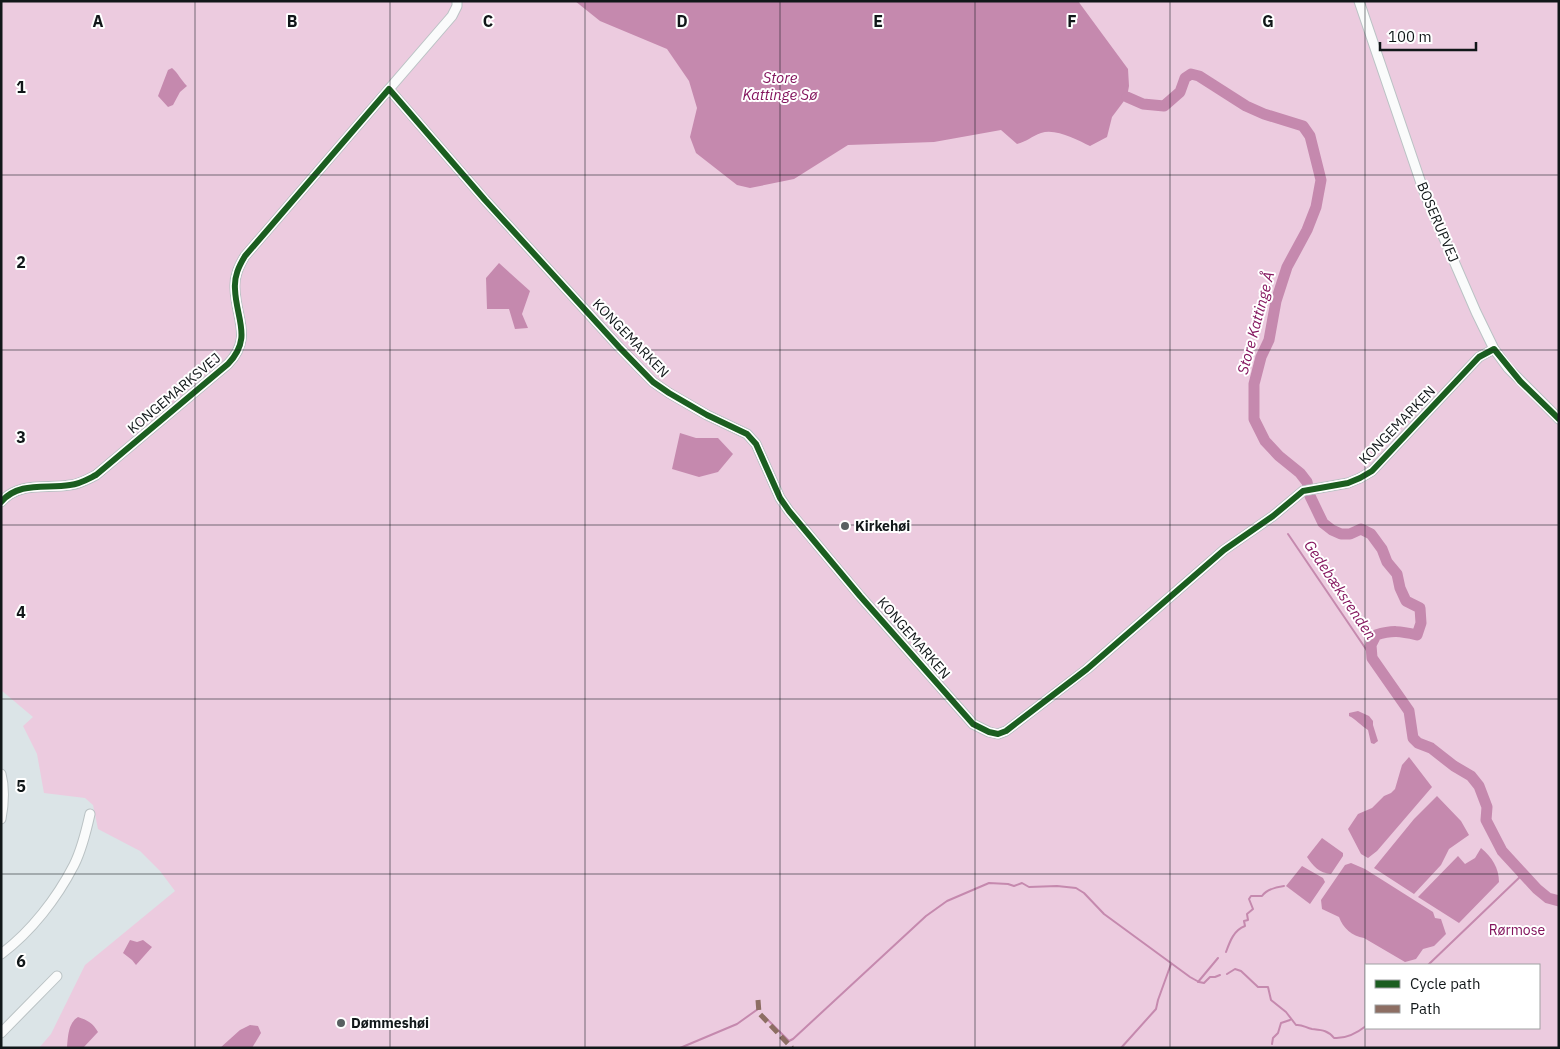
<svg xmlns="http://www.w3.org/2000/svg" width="1560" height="1049" viewBox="0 0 1560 1049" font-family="'IBM Plex Sans',sans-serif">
<rect width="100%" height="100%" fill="#dbe4e7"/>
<!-- green -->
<path fill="#eccbdf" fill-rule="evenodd" d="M 1,1 L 1559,1 L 1559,1048 L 39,1048 L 51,1034 L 85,965 L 175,891 L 160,871 L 140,851 L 98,829 L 93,805 L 85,798 L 44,793 L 37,754 L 23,726 L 33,717 L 1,690 ZM 1366,965 L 1539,965 L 1539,1028 L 1366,1028 Z"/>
<!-- water -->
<path fill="#c589ae" d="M 575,1 L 1078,1 L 1128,69 L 1129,86 L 1127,97 L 1112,117 L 1107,137 L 1090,146 C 1077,140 1056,128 1041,133 C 1032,136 1026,142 1017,144 L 1001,130 L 934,142 L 848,145 L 794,179 L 750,188 L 737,185 L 696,153 L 690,137 L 697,108 L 689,81 L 667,49 L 600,21 Z
M 172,68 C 178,73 181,80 187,86 L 180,92 L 173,105 L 168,107 L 158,96 L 168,70 Z
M 499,263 L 530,291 L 522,314 L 528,328 L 515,329 L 509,309 L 487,309 L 486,278 Z
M 680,433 L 696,438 L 718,438 L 733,454 L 718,472 L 699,477 L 672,469 Z
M 1358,711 L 1369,716 L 1373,721 L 1373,725 L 1378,741 L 1374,744 L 1371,743 L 1368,730 C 1361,726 1356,719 1349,716 L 1349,713 Z
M 1409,757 L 1432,787 L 1377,851 L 1368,858 L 1361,854 L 1348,829 L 1358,814 L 1372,808 L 1384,796 L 1391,793 L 1395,789 L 1402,765 Z
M 1437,796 L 1461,821 L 1469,835 L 1449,849 L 1441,865 L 1414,894 L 1374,868 L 1414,819 Z
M 1322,838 L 1343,853 L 1343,856 L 1331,874 C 1319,873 1313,866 1307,857 Z
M 1481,848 C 1492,857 1499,868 1499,882 L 1459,923 L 1418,897 L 1458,856 L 1465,864 L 1475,858 Z
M 1351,863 L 1365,869 L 1433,912 L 1435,918 L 1441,919 L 1446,934 L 1434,946 L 1423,949 L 1416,959 L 1405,962 L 1364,938 C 1352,936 1343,928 1339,917 L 1322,909 L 1321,900 L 1345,865 Z
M 1302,866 L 1323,878 L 1325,882 L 1310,904 L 1286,886 Z
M 130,940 L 137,942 L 143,940 L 152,947 L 136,965 L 132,960 L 123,953 Z
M 78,1017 C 87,1020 93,1023 98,1032 L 83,1048 L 67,1048 C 68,1037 68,1023 78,1017 Z
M 250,1025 L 258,1026 L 261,1033 L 252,1048 L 220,1048 L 240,1030 Z"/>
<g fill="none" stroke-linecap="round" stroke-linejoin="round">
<!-- stream -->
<path stroke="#c589ae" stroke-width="2" d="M 1288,534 L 1372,658
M 1226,952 C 1230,941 1234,930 1245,926 L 1244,921 L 1248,920 L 1247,914 L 1253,909 L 1249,899 L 1251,896 L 1262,896 C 1266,890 1277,887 1284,886
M 1428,965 L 1523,874
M 1227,974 L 1235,969 L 1241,971 L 1258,987 L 1268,987 L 1271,1000 L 1286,1012 L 1296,1025 C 1302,1024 1306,1028 1312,1029 C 1321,1030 1328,1030 1334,1038 C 1346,1039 1357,1033 1366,1026
M 1198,982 L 1218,958
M 764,1016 L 789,1041 L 793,1039 L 926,916 L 947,901 L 989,883 L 1008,884 L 1014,886 L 1022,883 L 1029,887 L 1057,886 L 1076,888 L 1084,893 L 1104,914 L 1190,977 L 1199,982 L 1204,983 L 1210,977 L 1215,977 L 1220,975
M 1272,1044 L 1273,1038 L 1278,1033 L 1281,1023 L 1290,1020
M 680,1048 L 737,1024 L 758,1009
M 1121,1048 L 1156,1009 L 1158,1000 L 1171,964"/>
<!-- river -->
<path stroke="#c589ae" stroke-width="11" d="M 1127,97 L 1143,104 L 1164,106 L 1180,92 L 1185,78 L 1191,74 L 1199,76 L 1246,106 L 1264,114 L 1303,126 L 1310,136 L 1321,180 L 1316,207 L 1307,230 L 1287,267 L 1276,301 L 1269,340 L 1261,357 L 1254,384 L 1254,419 L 1265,441 L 1279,456 L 1300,473 L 1307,482 L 1310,496 L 1323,523 L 1332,530 L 1341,534 L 1350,534 L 1361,529 L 1371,534 L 1382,549 L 1387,562 L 1397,574 L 1400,588 L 1406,601 L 1420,608 L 1421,623 L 1417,635 C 1400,631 1392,630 1376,635 L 1371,645 L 1372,658 L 1409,711 L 1413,738 L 1418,743 L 1431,748 L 1454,766 L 1471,776 L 1479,786 L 1487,807 L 1486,820 L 1502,851 L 1537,889 L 1548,898 L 1559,901"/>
<!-- minor casing -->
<g stroke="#bac2c4" stroke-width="11">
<path id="minor" d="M 1359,1 L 1424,192 L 1476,312 L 1494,349 L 1508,368 L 1559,419
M 389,89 L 485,200 L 619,347 L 653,382 L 669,393 L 707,415 L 747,434 L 756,444 L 780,498 L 789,511 L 860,596 L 973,724 L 989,732 L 998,734 L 1006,731 L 1087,669 L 1224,550 L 1273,516 L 1303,491 L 1348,483 L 1360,478 L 1372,471 L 1479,357 L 1494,349
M 1,502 C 19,481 46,489 70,485 C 80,484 88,479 96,475 L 228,364 C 253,338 236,319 235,289 C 234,276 239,266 245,256 L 452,16 L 457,6 L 457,1
M 1,774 C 5,789 4,803 1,819
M 1,954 C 31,932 57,898 74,865 C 82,849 86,832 90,814
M 1,1033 L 57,976"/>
</g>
<!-- minor -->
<use href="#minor" stroke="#fafbfb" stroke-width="9"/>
<!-- quiet -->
<path stroke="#8d6e63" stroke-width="5" stroke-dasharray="10 5" stroke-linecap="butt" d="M 758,1000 L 759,1013 L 792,1048"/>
<!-- cycleway casing -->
<g stroke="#fff" stroke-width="9">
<path id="cycleway" d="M 1,502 C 19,481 46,489 70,485 C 80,484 88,479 96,475 L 228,364 C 253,338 236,319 235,289 C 234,276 239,266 245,256 L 389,89 L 485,200 L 619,347 L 653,382 L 669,393 L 707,415 L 747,434 L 756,444 L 780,498 L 789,511 L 860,596 L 973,724 L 989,732 L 998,734 L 1006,731 L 1087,669 L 1224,550 L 1273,516 L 1303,491 L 1348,483 L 1360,478 L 1372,471 L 1479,357 L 1494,349 L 1520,381 L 1559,419"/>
</g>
<!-- cycleway -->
<use href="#cycleway" stroke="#1b5e20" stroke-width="6"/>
</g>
<!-- grid -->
<path fill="none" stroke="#111719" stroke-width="1" stroke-opacity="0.55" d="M 195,1 L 195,1048M 390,1 L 390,1048M 585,1 L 585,1048M 780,1 L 780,1048M 975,1 L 975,1048M 1170,1 L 1170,1048M 1365,1 L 1365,1048M 1,175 L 1559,175M 1,350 L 1559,350M 1,525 L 1559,525M 1,699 L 1559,699M 1,874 L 1559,874"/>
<!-- markers -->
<g fill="#585f61" stroke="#fff" stroke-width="2">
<circle cx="845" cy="526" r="5"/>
<circle cx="341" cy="1023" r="5"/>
</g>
<g text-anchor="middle" stroke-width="4" stroke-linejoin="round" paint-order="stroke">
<!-- street labels -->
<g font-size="14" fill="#111719" stroke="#fff">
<text transform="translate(1438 222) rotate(67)" y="5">BOSERUPVEJ</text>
<text transform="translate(631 338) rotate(46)" y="5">KONGEMARKEN</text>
<text transform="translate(174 393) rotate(-40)" y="5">KONGEMARKSVEJ</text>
<text transform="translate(1397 425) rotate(-46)" y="5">KONGEMARKEN</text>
<text transform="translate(914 638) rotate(49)" y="5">KONGEMARKEN</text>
</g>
<!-- poi labels -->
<g font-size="14" font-weight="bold" fill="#111719" stroke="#fff" text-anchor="start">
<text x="855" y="531">Kirkehøi</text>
<text x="351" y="1028">Dømmeshøi</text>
</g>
<!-- park labels -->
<g font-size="14" fill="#82125c" stroke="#fff">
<text x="1517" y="935">Rørmose</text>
</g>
<!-- water labels -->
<g font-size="15" font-style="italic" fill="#84155e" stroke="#fff">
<text x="780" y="83">Store<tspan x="780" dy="17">Kattinge Sø</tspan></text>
<text transform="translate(1256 323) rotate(-75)" y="5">Store Kattinge Å</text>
<text transform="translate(1340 590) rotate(56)" y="5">Gedebæksrenden</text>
</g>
</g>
<g font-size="16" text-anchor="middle" font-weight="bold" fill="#111719" stroke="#fff" stroke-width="4" stroke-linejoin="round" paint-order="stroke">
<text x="98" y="27">A</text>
<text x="292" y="27">B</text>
<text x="488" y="27">C</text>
<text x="682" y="27">D</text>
<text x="878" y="27">E</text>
<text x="1072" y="27">F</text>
<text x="1268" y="27">G</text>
<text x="21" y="93">1</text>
<text x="21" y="268">2</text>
<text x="21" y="443">3</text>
<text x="21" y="618">4</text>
<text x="21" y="792">5</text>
<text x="21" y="967">6</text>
</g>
<!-- border -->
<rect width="1560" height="1049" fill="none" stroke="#111719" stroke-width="5"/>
<!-- legend -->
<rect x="1365" y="964" width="175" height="65" fill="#ffffff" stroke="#a0a2a3"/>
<rect x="1375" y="980" width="25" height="8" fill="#1b5e20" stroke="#a0a2a3"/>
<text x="1410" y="989" font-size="15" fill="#111719">Cycle path</text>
<rect x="1375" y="1005" width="25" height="8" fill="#8d6e63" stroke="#a0a2a3"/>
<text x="1410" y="1014" font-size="15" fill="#111719">Path</text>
<!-- scale -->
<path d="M1380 42v8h96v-8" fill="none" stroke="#111719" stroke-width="2.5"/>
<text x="1388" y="42" font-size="15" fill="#111719" stroke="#ffffff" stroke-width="4" paint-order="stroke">100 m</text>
</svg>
